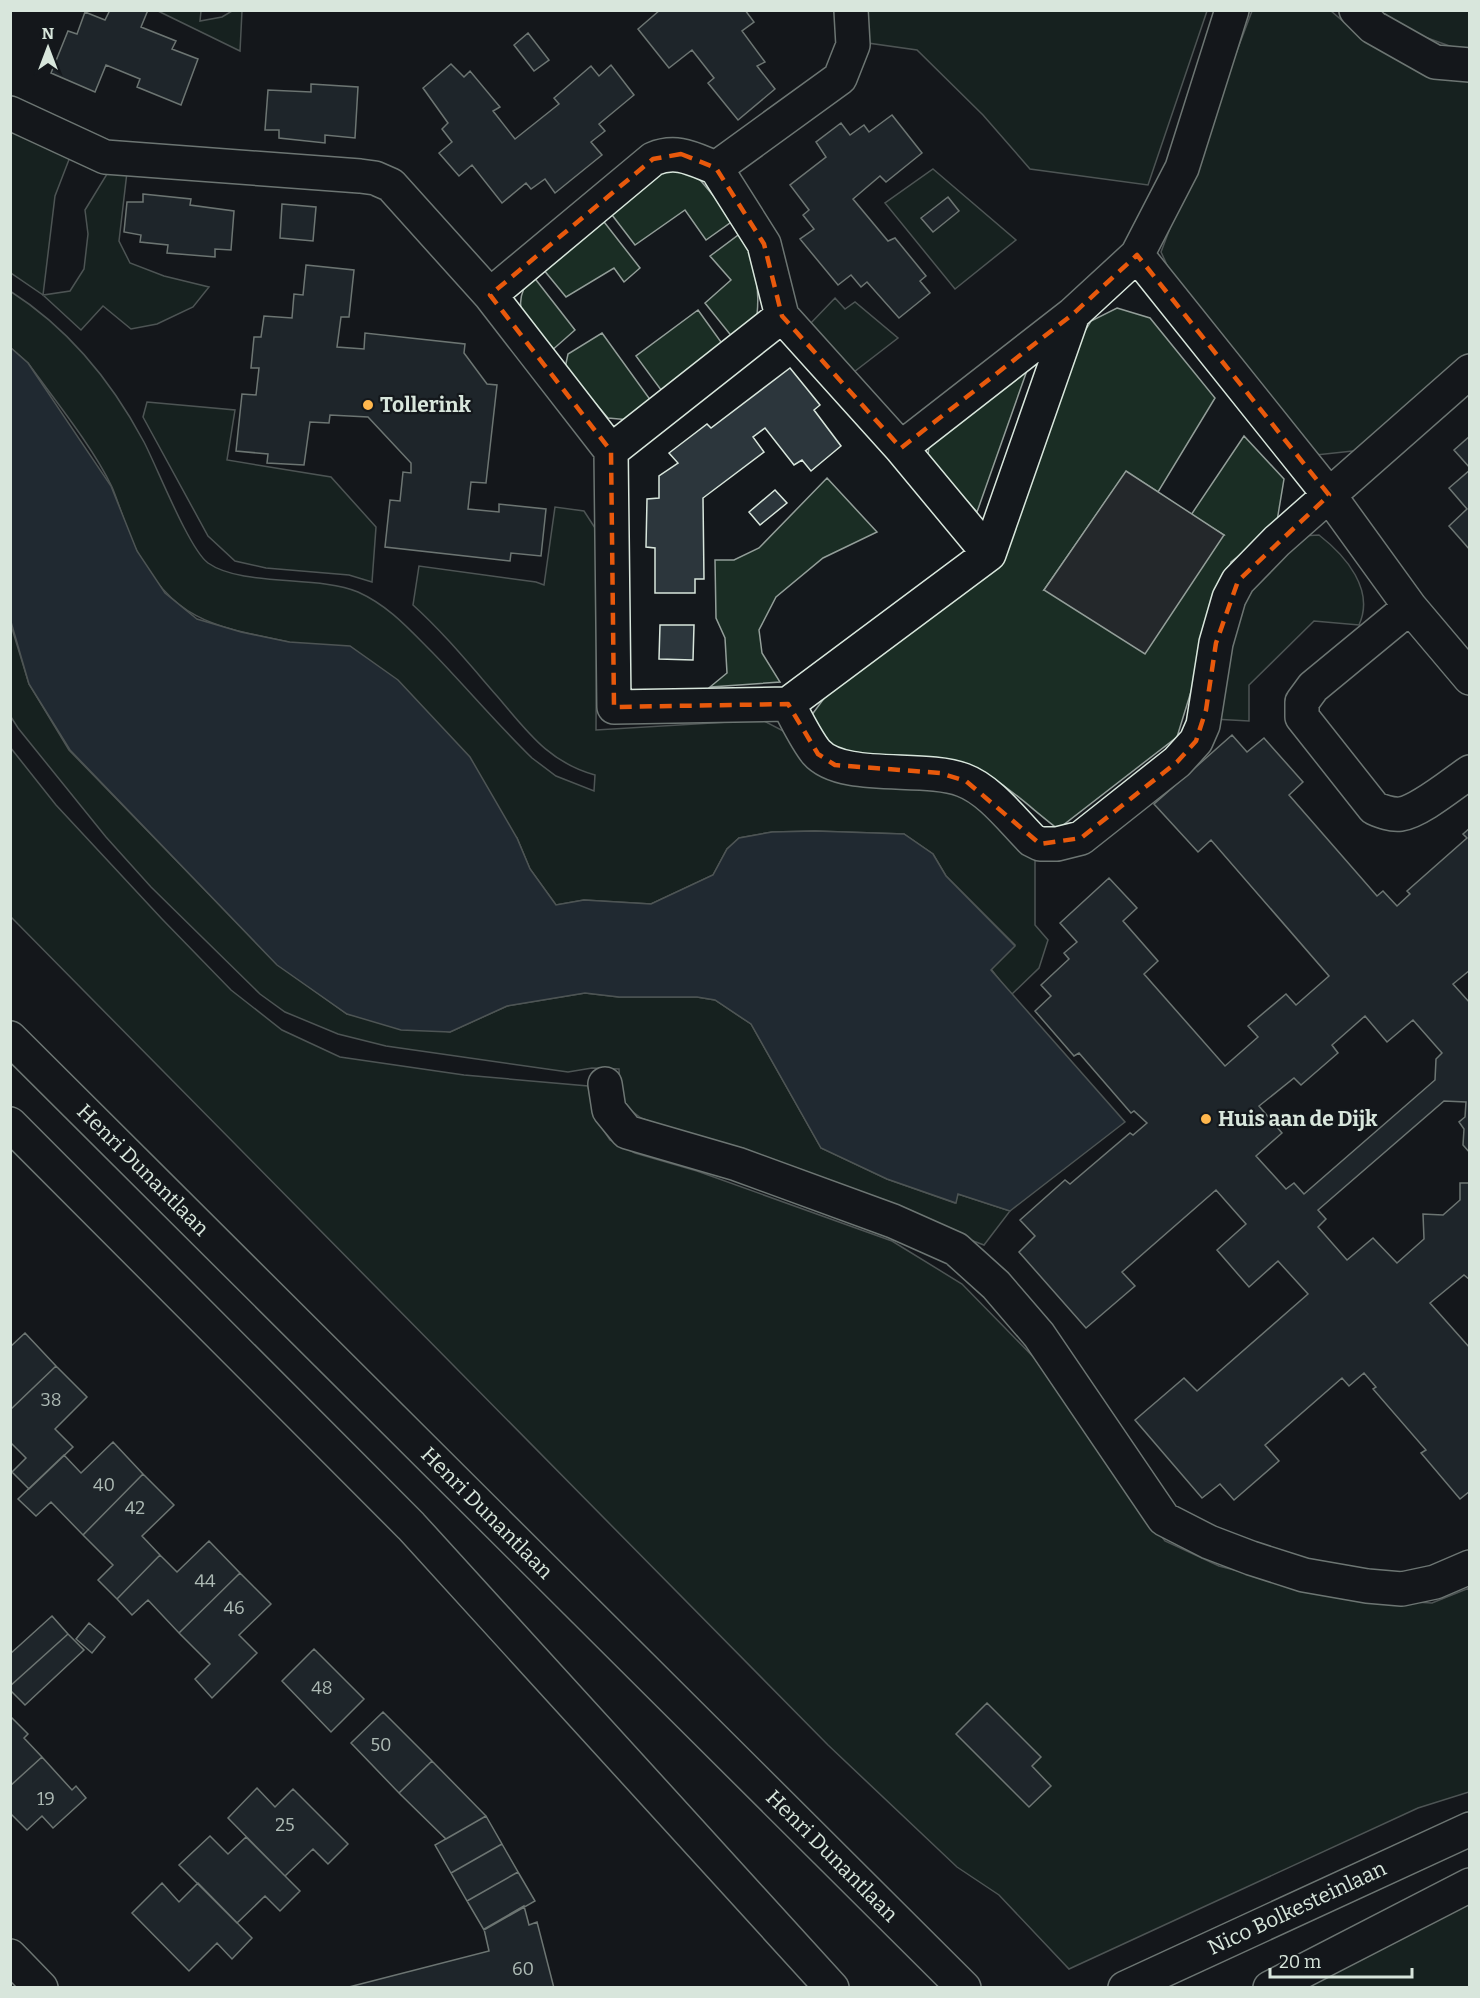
<svg xmlns="http://www.w3.org/2000/svg" width="1480" height="1998" viewBox="0 0 1480 1998" font-family="Bitter,serif">
<rect width="100%" height="100%" fill="#14181c"/>
<!-- green -->
<path fill="#1a2d24" stroke="#939e99" stroke-width="1.5" d="M 158,11 L 201,11 L 200,21 L 222,17 L 232,11 L 242,11 L 240,51 Z
M 865,11 L 1207,11 L 1148,185 L 1030,169 L 983,115 L 917,50 L 868,43 Z
M 1252,11 L 1331,11 L 1351,28 L 1469,81 L 1469,358 L 1362,450 L 1316,455 L 1172,276 L 1161,252 Z
M 1376,11 L 1469,11 L 1469,53 L 1419,35 Z
M 10,131 L 70,157 L 55,196 L 43,295 L 70,291 L 84,269 L 88,234 L 85,210 L 110,169 L 127,172 L 119,241 L 130,263 L 164,276 L 209,287 L 193,307 L 157,324 L 131,329 L 103,306 L 81,330 L 43,295 L 11,273 Z
M 661,169 L 695,174 L 734,220 L 706,240 L 685,210 L 635,245 L 609,211 Z
M 933,169 L 1016,240 L 955,289 L 885,203 Z
M 601,218 L 640,268 L 624,282 L 614,268 L 566,297 L 543,269 Z
M 741,233 C 755,261 760,284 757,315 L 733,338 L 705,303 L 731,280 L 710,256 Z
M 533,276 L 575,330 L 550,352 C 530,328 505,306 533,276 Z
M 10,291 C 68,328 112,382 144,442 C 157,467 189,549 208,563 C 242,587 318,575 358,592 C 389,606 409,629 432,652 C 466,687 497,724 532,758 L 556,776 L 594,791 L 595,775 C 548,762 527,731 497,696 C 470,665 444,633 413,605 L 419,566 L 536,582 L 544,585 L 555,507 L 584,511 L 597,531 L 596,730 L 762,720 L 789,734 L 940,779 L 983,808 L 1035,856 L 1035,925 L 1048,940 L 1039,968 L 1011,995 L 991,969 L 1015,945 L 946,876 L 933,854 L 904,834 L 815,831 L 772,832 L 739,838 L 727,849 L 713,875 L 651,904 L 584,900 L 556,905 L 530,869 L 517,838 L 289,642 C 217,627 174,622 137,551 C 126,531 121,508 112,487 C 93,447 54,399 28,363 L 11,348 Z
M 835,298 L 845,309 L 855,302 L 898,338 L 850,375 L 808,326 Z
M 1117,308 L 1150,318 L 1215,398 L 1158,492 L 1126,472 L 1044,590 L 1224,535 L 1191,515 L 1244,436 L 1284,479 L 1276,527 L 1231,562 L 1177,737 L 1058,829 C 1030,808 1001,778 968,766 C 927,751 882,758 840,753 L 808,720 L 825,697 L 1004,549 L 1073,350 L 1091,321 Z
M 698,310 L 726,349 L 664,394 L 636,356 Z
M 602,333 L 654,405 L 630,420 L 608,418 L 565,368 L 568,354 Z
M 1030,362 L 977,512 L 928,457 L 929,444 Z
M 147,402 L 235,410 L 227,460 L 331,477 L 376,527 L 372,582 L 349,575 L 266,568 L 235,561 L 208,536 L 143,417 Z
M 827,478 L 877,532 L 823,558 L 776,597 L 759,630 L 762,653 L 780,682 L 710,687 L 727,673 L 725,638 L 716,618 L 715,560 L 734,560 L 759,548 Z
M 1319,535 C 1346,556 1375,590 1359,625 L 1314,621 L 1249,685 L 1249,721 L 1213,719 L 1239,603 L 1301,536 Z
M 10,622 L 29,684 L 69,750 L 277,964 L 347,1014 L 450,1032 L 507,1006 L 585,993 L 619,997 L 697,997 L 715,1000 L 751,1024 L 821,1148 L 887,1179 L 955,1203 L 958,1194 L 1010,1211 L 984,1245 L 641,1118 L 621,1103 L 619,1069 L 592,1068 L 568,1072 L 386,1046 L 338,1034 L 285,1012 L 260,994 L 151,887 L 106,837 L 18,728 L 11,717 Z
M 10,747 L 56,805 L 162,919 L 231,990 L 282,1030 L 340,1057 L 464,1075 L 588,1086 L 594,1116 L 610,1140 L 635,1153 L 697,1171 L 892,1241 L 962,1284 L 1055,1379 L 1103,1459 L 1165,1541 L 1219,1566 L 1292,1585 L 1364,1599 L 1432,1603 L 1469,1588 L 1469,1792 L 1418,1808 L 1069,1969 L 999,1895 L 957,1867 L 828,1745 L 11,917 Z
M 1469,1900 L 1469,1987 L 1302,1988 Z"/>
<!-- parking -->
<path fill="#24282b" stroke="#939e99" stroke-width="1.5" d="M 1126,471 L 1224,535 L 1145,654 L 1044,590 Z"/>
<!-- water -->
<path fill="#2f3f4d" stroke="#939e99" stroke-width="1.5" d="M 11,348 L 28,363 L 111,486 L 137,551 L 165,593 L 197,619 L 241,632 L 289,642 L 350,646 L 398,680 L 470,757 L 517,838 L 530,869 L 556,905 L 584,900 L 651,904 L 713,875 L 727,849 L 739,838 L 772,832 L 815,831 L 904,834 L 933,854 L 946,876 L 1015,946 L 991,970 L 1125,1122 L 1010,1211 L 958,1194 L 956,1203 L 887,1179 L 821,1148 L 751,1024 L 715,1000 L 697,997 L 619,997 L 585,993 L 507,1006 L 450,1032 L 401,1030 L 347,1014 L 277,965 L 70,750 L 29,684 L 11,622 Z"/>
<!-- building -->
<path fill="#2c363c" stroke="#d8e6dc" stroke-width="1.5" fill-rule="evenodd" d="M 110,10 L 148,10 L 141,27 L 176,41 L 172,49 L 198,59 L 181,105 L 137,87 L 140,79 L 106,65 L 95,92 L 51,73 L 68,31 L 77,34 L 85,12 L 105,20 Z
M 660,10 L 745,10 L 754,22 L 742,31 L 765,62 L 757,66 L 775,89 L 738,120 L 708,83 L 714,78 L 692,50 L 669,68 L 638,29 Z
M 528,33 L 549,60 L 534,71 L 514,45 Z
M 451,64 L 464,77 L 470,71 L 500,107 L 493,111 L 515,139 L 559,104 L 554,98 L 591,66 L 599,76 L 611,65 L 634,95 L 599,124 L 605,131 L 591,142 L 602,155 L 555,193 L 545,179 L 531,189 L 526,183 L 502,203 L 472,165 L 459,176 L 439,153 L 452,142 L 442,129 L 448,123 L 423,88 Z
M 311,84 L 358,87 L 355,138 L 325,135 L 325,143 L 279,138 L 279,130 L 265,130 L 268,90 L 311,92 Z
M 892,115 L 922,153 L 886,182 L 880,176 L 853,199 L 888,241 L 895,238 L 926,276 L 920,281 L 930,293 L 899,318 L 867,282 L 861,287 L 851,275 L 838,285 L 800,239 L 814,229 L 803,215 L 809,210 L 790,185 L 826,157 L 816,142 L 841,123 L 850,135 L 864,125 L 869,132 Z
M 143,194 L 191,199 L 190,205 L 234,211 L 231,250 L 215,249 L 215,257 L 167,253 L 168,245 L 140,242 L 141,235 L 124,232 L 127,202 L 143,202 Z
M 948,197 L 959,211 L 933,232 L 921,218 Z
M 282,204 L 316,207 L 313,241 L 280,238 Z
M 306,265 L 354,270 L 349,317 L 341,317 L 337,347 L 364,349 L 365,333 L 465,344 L 464,353 L 487,384 L 497,385 L 486,483 L 471,482 L 468,509 L 499,512 L 499,504 L 546,509 L 541,556 L 511,553 L 510,561 L 385,547 L 390,500 L 400,501 L 403,472 L 411,473 L 411,463 L 368,417 L 330,415 L 329,423 L 310,422 L 304,465 L 267,463 L 268,454 L 236,451 L 242,394 L 256,395 L 259,368 L 251,368 L 254,337 L 261,337 L 264,316 L 292,318 L 294,294 L 303,295 Z
M 790,368 L 820,405 L 814,410 L 841,446 L 811,471 L 802,460 L 794,465 L 765,428 L 753,437 L 764,452 L 703,498 L 704,579 L 695,579 L 695,593 L 655,593 L 655,548 L 646,547 L 647,499 L 659,498 L 659,476 L 678,463 L 669,453 L 707,424 L 711,428 Z
M 1470,436 L 1470,468 L 1454,450 Z
M 1470,470 L 1470,550 L 1449,526 L 1467,509 L 1449,488 Z
M 775,490 L 787,503 L 760,525 L 749,512 Z
M 660,625 L 694,625 L 693,660 L 659,659 Z
M 1232,735 L 1247,752 L 1264,738 L 1303,782 L 1289,795 L 1377,896 L 1383,891 L 1397,906 L 1410,894 L 1407,891 L 1467,838 L 1463,834 L 1470,828 L 1470,970 L 1453,984 L 1470,1003 L 1470,1153 L 1463,1145 L 1464,1129 L 1459,1122 L 1465,1117 L 1466,1102 L 1444,1101 L 1318,1210 L 1326,1219 L 1318,1227 L 1347,1260 L 1373,1238 L 1397,1263 L 1424,1239 L 1423,1214 L 1443,1215 L 1460,1200 L 1460,1183 L 1470,1183 L 1470,1280 L 1464,1275 L 1430,1303 L 1470,1348 L 1470,1491 L 1460,1499 L 1421,1453 L 1426,1450 L 1373,1389 L 1376,1387 L 1364,1373 L 1349,1386 L 1342,1378 L 1265,1445 L 1279,1461 L 1234,1500 L 1220,1484 L 1202,1498 L 1135,1420 L 1184,1378 L 1197,1391 L 1308,1294 L 1278,1261 L 1249,1287 L 1217,1250 L 1246,1224 L 1216,1190 L 1122,1272 L 1135,1286 L 1086,1328 L 1019,1252 L 1035,1236 L 1020,1220 L 1065,1180 L 1070,1184 L 1130,1133 L 1133,1135 L 1147,1123 L 1134,1111 L 1131,1113 L 1079,1053 L 1074,1056 L 1035,1011 L 1051,996 L 1041,985 L 1069,959 L 1064,953 L 1077,942 L 1060,923 L 1109,878 L 1137,908 L 1123,921 L 1158,961 L 1144,974 L 1225,1066 L 1258,1037 L 1248,1026 L 1286,994 L 1296,1005 L 1329,976 L 1211,840 L 1198,852 L 1154,804 ZM 1365,1016 L 1387,1042 L 1413,1020 L 1442,1053 L 1436,1059 L 1435,1080 L 1304,1194 L 1294,1183 L 1286,1189 L 1256,1156 L 1282,1133 L 1259,1106 L 1294,1078 L 1301,1085 L 1338,1053 L 1332,1045 Z
M 25,1333 L 56,1366 L 10,1410 L 10,1347 Z
M 56,1366 L 87,1397 L 55,1429 L 73,1447 L 29,1489 L 12,1472 L 26,1458 L 10,1442 L 10,1410 Z
M 113,1442 L 143,1474 L 83,1535 L 51,1502 L 36,1516 L 18,1499 L 64,1455 L 81,1473 Z
M 143,1474 L 174,1505 L 142,1536 L 160,1555 L 117,1599 L 98,1580 L 113,1565 L 83,1535 Z
M 209,1541 L 240,1573 L 179,1633 L 148,1600 L 132,1615 L 117,1599 L 160,1555 L 177,1572 Z
M 240,1573 L 271,1604 L 239,1635 L 257,1653 L 212,1698 L 195,1679 L 210,1664 L 179,1633 Z
M 52,1616 L 68,1634 L 10,1686 L 10,1654 Z
M 89,1623 L 105,1637 L 92,1653 L 76,1639 Z
M 68,1634 L 84,1650 L 25,1705 L 10,1690 L 10,1686 Z
M 314,1649 L 364,1699 L 331,1732 L 282,1681 Z
M 987,1703 L 1041,1757 L 1032,1766 L 1051,1786 L 1029,1807 L 956,1734 Z
M 383,1712 L 432,1761 L 399,1793 L 351,1743 Z
M 10,1716 L 28,1734 L 24,1738 L 42,1757 L 10,1786 Z
M 42,1757 L 72,1790 L 76,1786 L 86,1798 L 53,1828 L 42,1816 L 27,1830 L 10,1813 L 10,1786 Z
M 432,1761 L 486,1816 L 446,1839 L 399,1793 Z
M 257,1788 L 275,1807 L 293,1789 L 348,1844 L 328,1864 L 313,1849 L 285,1876 L 228,1818 Z
M 486,1816 L 502,1844 L 451,1873 L 435,1845 Z
M 210,1836 L 228,1854 L 246,1837 L 300,1891 L 280,1911 L 265,1896 L 237,1923 L 179,1865 Z
M 502,1844 L 518,1872 L 467,1901 L 451,1873 Z
M 518,1872 L 535,1901 L 484,1930 L 467,1901 Z
M 162,1883 L 179,1902 L 198,1883 L 252,1938 L 232,1959 L 217,1943 L 189,1971 L 132,1913 Z
M 524,1906 L 529,1925 L 537,1922 L 554,1988 L 345,1988 L 489,1951 L 484,1929 Z"/>
<g fill="none" stroke-linecap="round" stroke-linejoin="round">
<!-- minor casing -->
<g stroke="#d8e6dc" stroke-width="36">
<path id="minor" d="M 1356,10 L 1373,27 L 1435,62 L 1470,65
M 10,113 L 105,157 L 360,176 L 375,178 L 391,185 L 490,295 L 611,451 L 782,316 L 764,244 L 716,168 L 840,78 L 853,45 L 851,10
M 1137,255 L 1329,495 L 1410,607 L 1470,678
M 490,295 L 653,159 C 677,149 693,159 716,168
M 901,448 L 1073,314 L 1137,255 L 1182,168 L 1232,10
M 611,451 L 614,707 L 788,704 L 989,554 L 901,448 L 782,316
M 989,554 L 1073,314
M 1410,607 L 1313,687 L 1302,702 L 1302,717 L 1374,808 C 1383,812 1391,815 1401,814 C 1420,811 1452,784 1470,772
M 788,704 C 797,720 805,738 816,752 C 842,782 924,765 963,780 C 990,790 1012,820 1032,840 L 1040,844 L 1057,844 L 1081,838 L 1177,762 L 1196,741 L 1203,725 L 1216,643 L 1229,598 L 1238,581 L 1277,541 L 1470,371
M 605,1084 L 609,1110 L 627,1132 L 737,1164 L 893,1221 L 956,1249 L 996,1285 L 1039,1335 L 1164,1519 L 1209,1542 L 1251,1558 L 1304,1575 L 1367,1586 L 1402,1589 L 1435,1582 L 1470,1567
M 10,1956 L 41,1988
M 1125,1988 L 1470,1829
M 1270,1988 L 1470,1885"/>
</g>
<!-- major casing -->
<g stroke="#d8e6dc" stroke-width="36">
<path id="major" d="M 10,1038 L 964,1988
M 10,1124 L 411,1526 L 832,1988"/>
</g>
<!-- minor -->
<use href="#minor" stroke="#14181c" stroke-width="33"/>
<!-- major -->
<use href="#major" stroke="#14181c" stroke-width="33"/>
</g>
<!-- marked area -->
<path d="M0 0H1480V1998H0ZM 681,154 L 716,168 L 764,244 L 782,316 L 901,448 L 1073,314 L 1137,255 L 1329,495 L 1238,581 L 1216,643 L 1206,710 L 1196,741 L 1177,762 L 1081,838 L 1040,844 L 966,781 L 940,773 L 835,765 L 818,754 L 788,704 L 614,707 L 611,451 L 490,295 L 653,159 Z" fill="#14181c" fill-opacity=".55" fill-rule="evenodd"/>
<path fill="none" stroke="#e8590c" stroke-width="4.5" stroke-dasharray="12 8" stroke-linejoin="round" d="M 681,154 L 716,168 L 764,244 L 782,316 L 901,448 L 1073,314 L 1137,255 L 1329,495 L 1238,581 L 1216,643 L 1206,710 L 1196,741 L 1177,762 L 1081,838 L 1040,844 L 966,781 L 940,773 L 835,765 L 818,754 L 788,704 L 614,707 L 611,451 L 490,295 L 653,159 Z"/>
<!-- markers -->
<g fill="#ffb74d" stroke="#14181c" stroke-width="2">
<circle cx="368" cy="405" r="6"/>
<circle cx="1206" cy="1119" r="6"/>
</g>
<g text-anchor="middle" stroke-width="4.5" stroke-linejoin="round" paint-order="stroke">
<!-- number labels -->
<g font-size="18" fill="#adbab4">
<text x="51" y="1406">38</text>
<text x="104" y="1491">40</text>
<text x="135" y="1514">42</text>
<text x="205" y="1587">44</text>
<text x="234" y="1614">46</text>
<text x="322" y="1694">48</text>
<text x="381" y="1751">50</text>
<text x="46" y="1805">19</text>
<text x="285" y="1831">25</text>
<text x="523" y="1975">60</text>
</g>
<!-- poi labels -->
<g font-size="21" font-weight="bold" fill="#d8e6dc" stroke="#14181c" text-anchor="start">
<text x="380" y="412">Tollerink</text>
<text x="1218" y="1126">Huis aan de Dijk</text>
</g>
<!-- street labels -->
<g font-size="21" fill="#d8e6dc" stroke="#14181c">
<text transform="translate(143 1170) rotate(45)" y="7">Henri Dunantlaan</text>
<text transform="translate(487 1513) rotate(45)" y="7">Henri Dunantlaan</text>
<text transform="translate(832 1856) rotate(45)" y="7">Henri Dunantlaan</text>
<text transform="translate(1297 1908) rotate(-25)" y="7">Nico Bolkesteinlaan</text>
</g>
</g>
<!-- border -->
<rect width="1480" height="1998" fill="none" stroke="#d8e6dc" stroke-width="24"/>
<!-- north arrow -->
<g transform="translate(48 48)" stroke="#14181c" stroke-width="4.5" paint-order="stroke">
<path d="M0-4.5L10 22L0 15L-10 22Z" fill="#d8e6dc"/>
<text y="-9" font-size="16" font-weight="bold" text-anchor="middle" fill="#d8e6dc">N</text>
</g>
<!-- scale -->
<path d="M1270 1968v9h142v-9" fill="none" stroke="#d8e6dc" stroke-width="3"/>
<text x="1279" y="1968" font-size="18" fill="#d8e6dc" stroke="#14181c" stroke-width="4.5" paint-order="stroke">20 m</text>
</svg>
